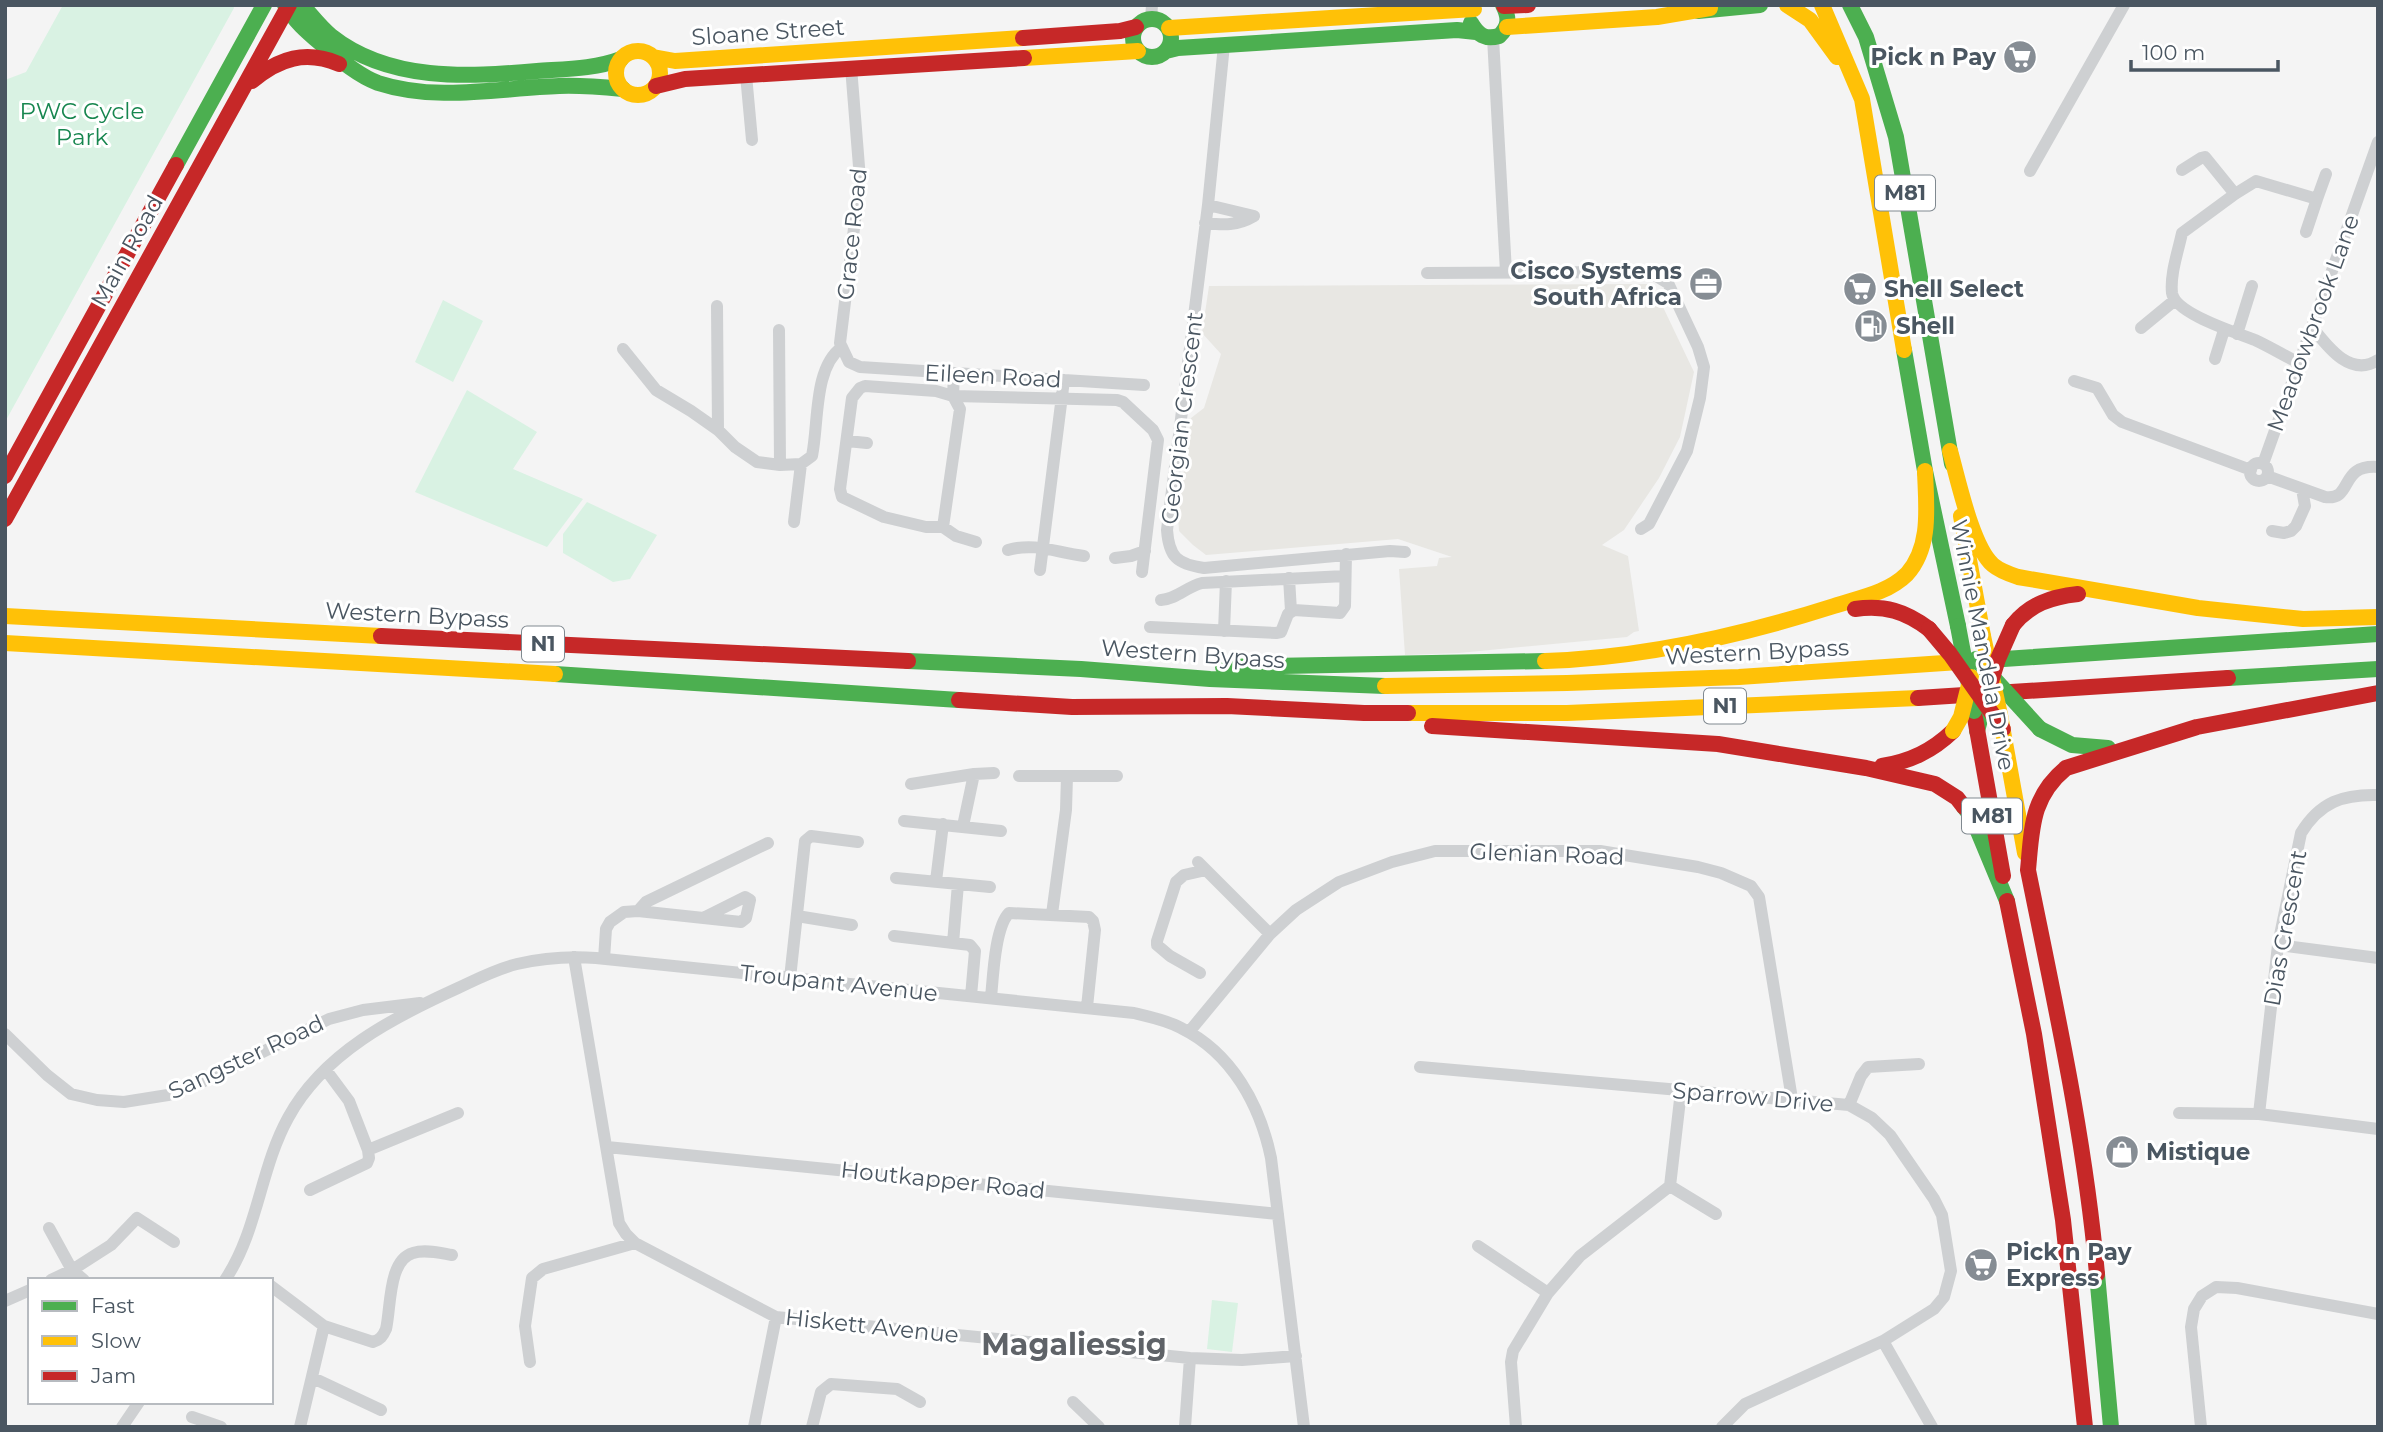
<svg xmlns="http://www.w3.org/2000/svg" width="2383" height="1432" viewBox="0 0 2383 1432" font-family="Montserrat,sans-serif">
<rect width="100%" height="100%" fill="#f4f4f4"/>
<!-- commercial -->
<path fill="#e8e7e3" d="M 1652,284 L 1694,372 L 1680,437 L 1659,478 L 1624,530 L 1602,545 L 1628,556 L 1639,631 L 1634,632 L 1627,637 L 1459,653 L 1405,655 L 1399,569 L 1437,566 L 1439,558 L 1452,557 L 1398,539 L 1206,555 L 1193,545 L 1179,531 L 1178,515 L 1191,418 L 1204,408 L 1221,354 L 1202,333 L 1209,286 Z"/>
<!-- green -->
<path fill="#d9f2e3" d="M 63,5 L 233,5 L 234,8 L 5,422 L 5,80 L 26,72 Z
M 443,300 L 483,321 L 453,382 L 415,362 Z
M 467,390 L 537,432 L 513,469 L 583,499 L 547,547 L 415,492 Z
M 587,502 L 657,535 L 630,579 L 613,582 L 563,553 L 563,534 Z
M 1212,1300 L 1238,1303 L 1232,1352 L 1207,1349 Z"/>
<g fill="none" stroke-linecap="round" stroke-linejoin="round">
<!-- street -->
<path stroke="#ced0d2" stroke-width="12" d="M 1151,19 L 1152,5
M 1493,38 L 1506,272
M 1224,45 L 1208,205 L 1167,530 C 1169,557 1177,564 1204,568 L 1390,551 L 1405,552
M 851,67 L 860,179 L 840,343 L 849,362 L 860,367 L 1144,385
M 746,75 L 752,140
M 2182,170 L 2201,158 L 2205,157 L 2235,194
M 2030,171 L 2124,5
M 2317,199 L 2326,174
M 1208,205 L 1254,216
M 1205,223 C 1224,225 1237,226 1254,216
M 1427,273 L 1636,272 L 1653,274 L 1668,283 L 1698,347 L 1704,367 L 1700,398 L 1687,451 L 1649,524 L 1641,529
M 717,306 L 718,430
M 2312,327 C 2327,346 2350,378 2378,360
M 2141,328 L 2175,300
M 779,330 L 780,465
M 2237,334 L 2252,286
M 623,349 L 656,390 L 691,411 L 718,430 L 735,447 L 757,462 L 780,465 L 801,464 L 812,456 C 819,423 813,368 842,347
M 2215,359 L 2224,330
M 2299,363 C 2285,356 2270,347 2255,340 C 2238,333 2175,314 2172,293 C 2170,274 2178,252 2182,233 L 2235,194 L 2256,181 L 2317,199 L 2306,232
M 2074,381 L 2097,388 L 2113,415 L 2122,422 L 2251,470
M 847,441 L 867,443
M2250 472a9 9 0 1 1 18 0a9 9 0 1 1-18 0Z
M 2263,464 L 2378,142
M 2267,476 L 2325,497 C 2354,501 2338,464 2378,467
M 794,522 L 801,464
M 943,527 L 960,409 L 953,396 L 954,374
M 2272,531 L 2284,533 L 2291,531 L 2296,526 L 2305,506 L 2302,489
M 976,542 L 956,536 L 943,527 L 926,527 L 884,517 L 842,497 L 840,489 L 852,398 L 860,388 L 865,386 L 936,391 L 953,396 L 1117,400 L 1123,402 L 1153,430 L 1158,440 L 1142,572
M 1008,550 C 1036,542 1057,553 1084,556
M 1115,558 L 1131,556 L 1145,551
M 1040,570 L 1064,380
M 1289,578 L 1291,611
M 1161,600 C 1177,599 1186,587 1202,583 L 1345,576
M 1150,627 L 1276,633 L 1281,632 L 1288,614 L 1294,610 L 1340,613 L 1345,606 L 1346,554
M 1224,631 L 1226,581
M 1019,776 L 1067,776
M 911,784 L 974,774 L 994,773
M 904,821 L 1001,831
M 963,826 L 974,774
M 1198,862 L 1270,934
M 896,878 L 990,887
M 936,881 L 943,824
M 638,911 L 646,902 L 768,843
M 1052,914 L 1066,810 L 1067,776 L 1117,776
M 797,916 L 852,925
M 894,936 L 970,945 L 975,951 L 971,996
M 953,943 L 958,884
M 2278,945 L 2378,958
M 574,957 L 619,1223 L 626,1234 L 635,1243 L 776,1317 L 1190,1358 L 1242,1360 L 1296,1356
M 604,959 L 606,929 L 610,922 L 624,912 L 638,911 L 741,922 L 746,918 L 750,900 L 745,897 L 703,918
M 1200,973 L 1170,956 L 1157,945 L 1157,941 L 1176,882 L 1184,875 L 1206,870
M 790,978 L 805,841 L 811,836 L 858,842
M 991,998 C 993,977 995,927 1009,913 L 1089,917 L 1093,921 L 1095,930 L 1087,1007
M 1189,1032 L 1270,934 L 1296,910 L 1339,882 L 1392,862 L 1435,851 L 1600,851 L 1698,867 L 1721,873 L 1751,886 L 1759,897 L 1792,1099
M 5,1034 L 47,1075 L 71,1094 L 97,1100 L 124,1102 L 168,1095 L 196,1085 L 329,1019 L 363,1010 L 420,1003
M 1420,1067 L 1849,1105 L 1872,1118 L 1890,1135 L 1934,1199 L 1942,1215 L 1951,1271 L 1944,1297 L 1934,1309 L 1883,1341 L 1745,1404 L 1722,1427
M 326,1070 L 349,1101 L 368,1150
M 1849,1105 L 1861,1076 L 1868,1067 L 1919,1064
M 2179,1113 L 2259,1114 L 2378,1129
M 2259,1114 L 2278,945 L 2301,833 C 2320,802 2343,794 2378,795
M 607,1147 L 1278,1214
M 1670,1186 L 1716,1214
M 310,1190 L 367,1163 L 369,1158 L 368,1150 L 458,1113
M 49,1228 L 72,1270 L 84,1280
M 1478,1246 L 1548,1293
M 51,1280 L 72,1270 L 111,1245 L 137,1218 L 174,1242
M 225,1280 C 258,1231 260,1169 288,1118 C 323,1053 394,1017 458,988 C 477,979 496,969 517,964 C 543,958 569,956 596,958 L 1134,1013 C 1150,1017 1167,1020 1181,1028 C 1232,1053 1260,1105 1271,1158 L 1304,1427
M 271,1286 L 324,1326 L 300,1427
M 5,1301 L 30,1290
M 324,1326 L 373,1342 C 380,1340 383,1336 386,1329 C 391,1308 388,1260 413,1253 C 425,1249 440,1253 452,1255
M 1883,1341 L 1932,1427
M 530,1362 L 525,1326 L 532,1278 L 543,1269 L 635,1243
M 313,1378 L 381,1410
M 1073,1402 L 1099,1427
M 192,1417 L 221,1427
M 122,1427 L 139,1402
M 754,1427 L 776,1317
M 812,1427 L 821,1392 L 831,1384 L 897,1389 L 920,1402
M 1185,1427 L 1190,1358
M 1516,1427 L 1511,1362 L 1513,1351 L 1548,1293 L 1580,1256 L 1670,1186 L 1681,1091
M 2201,1427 L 2191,1327 L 2194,1309 L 2202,1296 L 2216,1287 L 2237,1288 L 2378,1314"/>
<!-- fast -->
<path stroke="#4caf50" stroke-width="16" d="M 285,5 C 295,22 310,34 325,47 C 341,61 359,76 378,83 C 436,102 500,88 559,86 C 581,85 602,87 623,89
M 302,5 C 311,15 321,28 331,36 C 389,82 467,77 537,71 C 564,69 595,69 621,59
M 1850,5 L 1866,37 L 1896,137 L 1952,464
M 1698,11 L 1760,5
M1133 38a19 19 0 1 1 38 0a19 19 0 1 1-38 0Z
M 1471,23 C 1478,35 1485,40 1499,36 C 1510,26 1509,17 1503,5
M 1166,51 L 1178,48 L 1457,30 L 1476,32
M 176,165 L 264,5
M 1904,350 L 1925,471 L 1958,626
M 908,661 L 1081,669 L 1210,679 L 1385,686
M 1959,662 L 2378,634
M 1223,667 L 1545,661
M 555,674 L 959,700
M 2228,678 L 2378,669
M 2040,729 L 2072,745 L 2108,748
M 1977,731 L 1984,705
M 1964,807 L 1972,817 L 2007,901
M 2097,1274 L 2111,1427"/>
<!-- slow -->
<path stroke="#ffc107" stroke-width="16" d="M 1787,5 L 1810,20 L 1837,57
M 1822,5 L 1862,99 L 1904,350
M 1507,27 L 1657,17 L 1710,8
M 1169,28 L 1474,9
M616 73a22 22 0 1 1 44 0a22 22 0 1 1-44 0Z
M 653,57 L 675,61 L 1023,38
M 1024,58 L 1138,51
M 1950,451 C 1958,479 1972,547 1993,565 C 2000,571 2009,574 2018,577 L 2198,608 L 2303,619 L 2378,617
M 1961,516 L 1983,636
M 5,616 L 381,636
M 5,643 L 555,674
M 1545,661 C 1641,658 1743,635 1834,606 C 1859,598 1888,593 1907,574 C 1932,546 1926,505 1925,471
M 1385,686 L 1567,683 L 1739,677 L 1959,662
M 1408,713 L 1567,713 L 1918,698
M 2000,715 L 2025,853"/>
<!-- jam -->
<path stroke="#c62828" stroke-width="16" d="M 1504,6 L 1528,5
M 1023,38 L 1120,31 L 1136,27
M 252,81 C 279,58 306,50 339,64
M 656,86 L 685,79 L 1024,58
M 5,476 L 176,165
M 5,519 L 289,5
M 1855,609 C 1885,605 1905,611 1929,629
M 2013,625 C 2030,604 2051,597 2078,594
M 381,636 L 908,661
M 1918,698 L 2228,678
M 959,700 L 1072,707 L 1227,706 L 1364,713 L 1408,713
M 1975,718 L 2003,876
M 1432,726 L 1718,744 L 1866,768 L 1935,784 L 1957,798 L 1964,807
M 1882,766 C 1911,761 1932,751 1953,731
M 2028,870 C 2055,1004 2085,1138 2097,1274
M 2028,870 C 2032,828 2031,797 2066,768 L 2197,727 L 2378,693
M 2007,901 L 2034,1034 L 2063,1220 L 2085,1427"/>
<!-- fast-bridge -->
<path stroke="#4caf50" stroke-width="16" d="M 1958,626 L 1974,711
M 1976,659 L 2040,729"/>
<!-- slow-bridge -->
<path stroke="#ffc107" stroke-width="16" d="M 1983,636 L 2000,715
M 1953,731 L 1961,717 L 1971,677"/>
<!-- jam-bridge -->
<path stroke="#c62828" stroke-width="16" d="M 1929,629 L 1950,654 L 2003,729
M 1989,688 L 1998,659 L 2013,625"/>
</g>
<!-- icons -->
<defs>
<g id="supermarket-disc" transform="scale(1.75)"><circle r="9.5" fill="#868d94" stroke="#fff"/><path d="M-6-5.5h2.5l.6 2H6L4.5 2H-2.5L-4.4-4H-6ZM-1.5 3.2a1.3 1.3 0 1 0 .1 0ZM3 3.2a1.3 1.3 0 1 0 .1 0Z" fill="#fff"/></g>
<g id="office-disc" transform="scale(1.75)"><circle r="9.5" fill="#868d94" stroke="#fff"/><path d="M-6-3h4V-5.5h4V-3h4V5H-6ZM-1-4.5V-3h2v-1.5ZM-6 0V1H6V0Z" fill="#fff"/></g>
<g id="fuel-disc" transform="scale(1.75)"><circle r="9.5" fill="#868d94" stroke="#fff"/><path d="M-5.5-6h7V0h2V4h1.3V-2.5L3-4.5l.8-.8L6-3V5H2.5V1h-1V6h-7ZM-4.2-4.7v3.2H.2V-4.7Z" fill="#fff"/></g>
<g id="shop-disc" transform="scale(1.75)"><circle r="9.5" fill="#868d94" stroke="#fff"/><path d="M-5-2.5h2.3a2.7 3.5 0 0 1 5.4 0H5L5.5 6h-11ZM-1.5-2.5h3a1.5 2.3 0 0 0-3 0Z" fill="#fff"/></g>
</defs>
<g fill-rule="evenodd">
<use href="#supermarket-disc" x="2020" y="57"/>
<use href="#office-disc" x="1706" y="284"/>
<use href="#supermarket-disc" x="1860" y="289"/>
<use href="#fuel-disc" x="1871" y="326"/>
<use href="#shop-disc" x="2122" y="1152"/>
<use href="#supermarket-disc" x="1981" y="1265"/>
</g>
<g text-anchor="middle" stroke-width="6" stroke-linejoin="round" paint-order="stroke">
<!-- shield labels -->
<g fill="#fff" stroke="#808990" stroke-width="2">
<rect x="1875" y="175.5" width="60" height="35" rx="5"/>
<rect x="522" y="626.5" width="42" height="35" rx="5"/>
<rect x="1704" y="688.5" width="42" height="35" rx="5"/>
<rect x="1962" y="798.5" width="60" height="35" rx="5"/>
</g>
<g font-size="21" font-weight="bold" fill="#4a5661">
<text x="1905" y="200">M81</text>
<text x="543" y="651">N1</text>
<text x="1725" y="713">N1</text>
<text x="1992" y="823">M81</text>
</g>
<!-- street labels -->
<g font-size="23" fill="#4a5661" stroke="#fff">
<text transform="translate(768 32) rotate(-4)" y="8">Sloane Street</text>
<text transform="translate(852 234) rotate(-84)" y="8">Grace Road</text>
<text transform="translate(127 251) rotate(-61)" y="8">Main Road</text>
<text transform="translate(2313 323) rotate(-70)" y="8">Meadowbrook Lane</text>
<text transform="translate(993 376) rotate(3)" y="8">Eileen Road</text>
<text transform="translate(1182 418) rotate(-83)" y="8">Georgian Crescent</text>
<text transform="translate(417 615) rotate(3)" y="8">Western Bypass</text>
<text transform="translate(1983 645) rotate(79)" y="8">Winnie Mandela Drive</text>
<text transform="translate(1757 652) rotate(-3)" y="8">Western Bypass</text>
<text transform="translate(1193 654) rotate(4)" y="8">Western Bypass</text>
<text transform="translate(1547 854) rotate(2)" y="8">Glenian Road</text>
<text transform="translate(2285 928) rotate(-80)" y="8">Dias Crescent</text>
<text transform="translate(839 983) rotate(6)" y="8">Troupant Avenue</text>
<text transform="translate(246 1057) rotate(-25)" y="8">Sangster Road</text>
<text transform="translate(1753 1097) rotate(5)" y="8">Sparrow Drive</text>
<text transform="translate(943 1180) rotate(6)" y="8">Houtkapper Road</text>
<text transform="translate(872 1326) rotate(6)" y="8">Hiskett Avenue</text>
</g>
<!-- poi labels -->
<g font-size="23" font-weight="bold" fill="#4a5661" stroke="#fff" text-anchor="start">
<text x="1996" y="65" text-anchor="end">Pick n Pay</text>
<text x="1682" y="279" text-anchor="end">Cisco Systems<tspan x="1682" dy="26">South Africa</tspan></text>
<text x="1884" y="297">Shell Select</text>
<text x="1896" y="334">Shell</text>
<text x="2146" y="1160">Mistique</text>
<text x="2006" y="1260">Pick n Pay<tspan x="2006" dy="26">Express</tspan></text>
</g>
<!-- park labels -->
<g font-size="23" fill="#17864f" stroke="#fff">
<text x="82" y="119">PWC Cycle<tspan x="82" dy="26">Park</tspan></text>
</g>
<!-- district labels -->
<g font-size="30" font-weight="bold" fill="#5f6368" stroke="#fff">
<text x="1074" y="1355">Magaliessig</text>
</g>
</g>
<!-- border -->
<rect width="2383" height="1432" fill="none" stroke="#4a5661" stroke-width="14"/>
<!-- legend -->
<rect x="28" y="1278" width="245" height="126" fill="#ffffff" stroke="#b7bbc0" stroke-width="2"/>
<rect x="42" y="1301" width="35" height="10" fill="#4caf50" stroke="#b7bbc0" stroke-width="2"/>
<text x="91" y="1313" font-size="21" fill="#4a5661">Fast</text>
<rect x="42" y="1336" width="35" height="10" fill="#ffc107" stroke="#b7bbc0" stroke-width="2"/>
<text x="91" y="1348" font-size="21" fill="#4a5661">Slow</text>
<rect x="42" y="1371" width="35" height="10" fill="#c62828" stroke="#b7bbc0" stroke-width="2"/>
<text x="91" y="1383" font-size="21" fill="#4a5661">Jam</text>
<!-- scale -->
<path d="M2131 60v10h147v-10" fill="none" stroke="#4a5661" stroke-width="3.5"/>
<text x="2142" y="60" font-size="21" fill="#4a5661" stroke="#ffffff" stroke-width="5" paint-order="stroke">100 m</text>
</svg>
